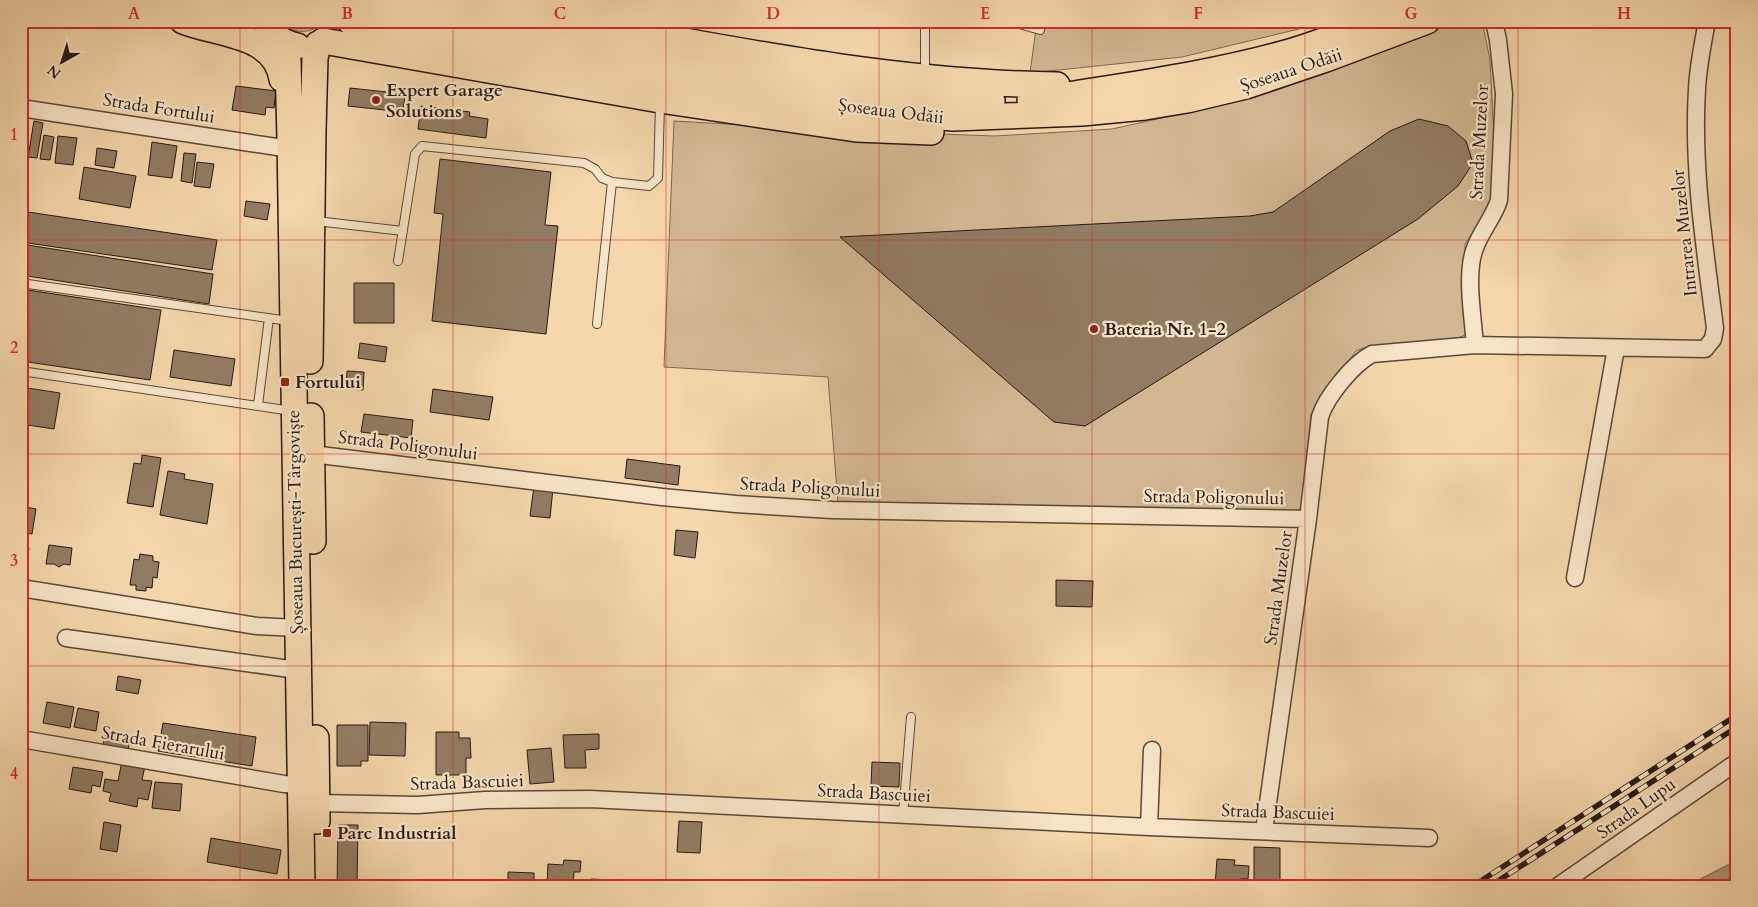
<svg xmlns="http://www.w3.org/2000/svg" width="1758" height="907" viewBox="0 0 1758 907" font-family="Cardo,serif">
<rect width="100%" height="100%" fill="#f5d7ab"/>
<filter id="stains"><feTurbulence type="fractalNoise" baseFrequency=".004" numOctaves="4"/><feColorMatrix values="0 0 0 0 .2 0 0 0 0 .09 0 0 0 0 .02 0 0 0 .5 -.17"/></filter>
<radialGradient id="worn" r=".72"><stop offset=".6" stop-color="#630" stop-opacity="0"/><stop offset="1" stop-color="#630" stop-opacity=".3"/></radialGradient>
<!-- green -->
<path fill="#d2b792" stroke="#7c6854" d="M 282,21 L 323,21 C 312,35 293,35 282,21 Z
M 1037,21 L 1320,21 L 1299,29 L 1182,57 L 1030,73 Z
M 1459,21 L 1482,21 L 1490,60 L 1496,176 L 1488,209 L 1465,244 L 1468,329 L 1466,334 L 1457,339 L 1363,348 L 1356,351 L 1311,414 L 1300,519 L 838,504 L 828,377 L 664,367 L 674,121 L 832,130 L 995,136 L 1112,129 L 1255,97 Z"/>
<!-- water -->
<path fill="#af9678" stroke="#786450" d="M 1737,860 L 1737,886 L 1687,886 Z"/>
<!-- building -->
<path fill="#927c63" stroke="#261915" d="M 236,86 L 276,91 L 274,108 L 266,107 L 265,115 L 232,110 Z
M 350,88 L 405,94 L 403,112 L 348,106 Z
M 421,106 L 470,112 L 469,116 L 488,119 L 486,138 L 418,129 Z
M 1419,119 L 1448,126 L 1466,141 L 1473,163 L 1458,186 L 1418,219 L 1085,426 L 1054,422 L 840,237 L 1250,216 L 1273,212 L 1390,131 Z
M 34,121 L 43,123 L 37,158 L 28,157 Z
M 44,135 L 54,137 L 50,160 L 40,159 Z
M 58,136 L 77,138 L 73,165 L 55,163 Z
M 152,142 L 177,146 L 172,178 L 148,175 Z
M 97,148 L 117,151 L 114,168 L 95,165 Z
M 184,153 L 196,154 L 192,183 L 181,181 Z
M 440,159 L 551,172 L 545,225 L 558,226 L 546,334 L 432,321 L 443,214 L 434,213 Z
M 197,162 L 214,164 L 210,188 L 194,186 Z
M 84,167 L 136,176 L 130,208 L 79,199 Z
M 246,201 L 270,204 L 267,220 L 244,216 Z
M 21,211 L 217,240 L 212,270 L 21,242 Z
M 21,244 L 213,274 L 209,304 L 21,275 Z
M 354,283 L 394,283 L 394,323 L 354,323 Z
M 21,289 L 161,310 L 150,380 L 21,361 Z
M 360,343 L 387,347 L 385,362 L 358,358 Z
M 174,350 L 235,359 L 231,386 L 170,377 Z
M 347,371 L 364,372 L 363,390 L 346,389 Z
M 21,387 L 60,393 L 54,429 L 21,424 Z
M 433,389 L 493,397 L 489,420 L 430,412 Z
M 364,414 L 413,420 L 411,438 L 361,432 Z
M 142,455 L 161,458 L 153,507 L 127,503 L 134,463 L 141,464 Z
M 627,459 L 680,466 L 678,485 L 625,478 Z
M 168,471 L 185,474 L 184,479 L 213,484 L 207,524 L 160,515 Z
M 534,486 L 553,488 L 550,518 L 530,516 Z
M 21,506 L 36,509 L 32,534 L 21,532 Z
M 676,530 L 698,532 L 695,558 L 674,555 Z
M 49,545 L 72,548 L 70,565 L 64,564 L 59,567 L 54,564 L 46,564 Z
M 21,547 L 29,548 L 25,571 L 21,570 Z
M 140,554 L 153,556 L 153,561 L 159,562 L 157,578 L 153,577 L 152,588 L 146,587 L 146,591 L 136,590 L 136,585 L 130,585 L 134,559 L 139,560 Z
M 1056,580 L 1093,581 L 1092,607 L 1056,606 Z
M 118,676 L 141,680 L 138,694 L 116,690 Z
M 47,702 L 74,707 L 70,728 L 43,723 Z
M 78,708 L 99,712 L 96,731 L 74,727 Z
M 370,722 L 406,723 L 405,756 L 369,755 Z
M 163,723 L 256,737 L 252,766 L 158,751 Z
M 337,725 L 368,725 L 368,761 L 361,761 L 361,766 L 337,766 Z
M 436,732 L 459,732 L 459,738 L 470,738 L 471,758 L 466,758 L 466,775 L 436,775 Z
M 105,733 L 130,737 L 128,751 L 103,746 Z
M 599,734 L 599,749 L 585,750 L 586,768 L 565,768 L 563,735 Z
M 551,748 L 554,782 L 530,784 L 527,750 Z
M 122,761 L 145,766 L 142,780 L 152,781 L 148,800 L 138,798 L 137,807 L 109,801 L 111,793 L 103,791 L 105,779 L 118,781 Z
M 872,762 L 900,763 L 899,787 L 871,786 Z
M 73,767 L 103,772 L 100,787 L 92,785 L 91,793 L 69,789 Z
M 155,782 L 182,784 L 180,811 L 152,808 Z
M 679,821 L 702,822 L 700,853 L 677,852 Z
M 104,822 L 121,825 L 117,852 L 100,849 Z
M 338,825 L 358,825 L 357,886 L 337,886 Z
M 211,838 L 281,850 L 277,874 L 207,862 Z
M 1254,847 L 1280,848 L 1280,882 L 1254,881 Z
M 1217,859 L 1235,860 L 1234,865 L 1249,866 L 1248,879 L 1240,879 L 1239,886 L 1215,886 Z
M 564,860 L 581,861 L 580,872 L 574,872 L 573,886 L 547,886 L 548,864 L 563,865 Z
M 508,872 L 534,873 L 534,886 L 508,886 Z
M 591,879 L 613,880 L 613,886 L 590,886 Z"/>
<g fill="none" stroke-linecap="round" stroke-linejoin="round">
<!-- lane casing -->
<g stroke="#5a483a" stroke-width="10">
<path id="lane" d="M 1009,21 L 1040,30 L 1042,21
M 925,72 L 925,21
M 612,182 L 649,186 L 658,178 L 660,104
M 316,221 L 403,231
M 398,261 L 415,154 L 422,146 L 584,163 L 595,169 L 602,178 L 612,182 L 597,324
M 21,283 L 289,321
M 21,371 L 292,411
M 258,405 L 269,318
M 903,815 L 911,717"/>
</g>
<!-- street casing -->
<g stroke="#5a483a" stroke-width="19">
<path id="street" d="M 21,108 L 290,149
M 1475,345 C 1473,318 1465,273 1475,248 C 1481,231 1494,217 1499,200 L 1504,94 L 1498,40 L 1494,21
M 312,454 L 662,497 L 736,504 L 832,510 L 1308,519
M 1575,578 L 1616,348
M 21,588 L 257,626 L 297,628
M 66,638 L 297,670
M 21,739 L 284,784 L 299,785
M 317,803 L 418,805 L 485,800 L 590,799 L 1149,827 L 1429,838
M 1149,827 L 1152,750
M 1264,831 L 1308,519 L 1320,417 C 1326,397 1353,364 1372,354 L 1475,345 L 1705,349 L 1713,339 L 1715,328 C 1705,249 1692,169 1697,89 C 1698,66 1703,43 1707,21
M 1558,886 L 1737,762"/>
</g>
<!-- primary casing -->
<g stroke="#261915" stroke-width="28">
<path id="primary" d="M 183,21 C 217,35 275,33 282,79
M 265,21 C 271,35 282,43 297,46
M 350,21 L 697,83 L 874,111 L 953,118 L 1082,113 L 1145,107 L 1187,100 L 1246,86 L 1326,59 L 1427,21
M 455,21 C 549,38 642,54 736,71 C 820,85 906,102 992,101
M 575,21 C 734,50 895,83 1057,85
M 281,40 L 288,61 L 290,140 L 302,886
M 323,41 L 660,100 L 856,129 L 931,132
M 1030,100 L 1039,100 C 1120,86 1202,76 1282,54 C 1313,46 1344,33 1375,21
M 310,361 L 313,130 L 315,58 L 318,44
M 311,416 L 313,541
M 316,738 L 317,821"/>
</g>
<!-- lane -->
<use href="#lane" stroke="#f8e5c8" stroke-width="8"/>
<!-- street -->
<use href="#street" stroke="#f8e5c8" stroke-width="16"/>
<!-- primary -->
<use href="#primary" stroke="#f5d7ab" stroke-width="25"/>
<!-- rail casing -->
<g stroke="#261915" stroke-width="5.5">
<path id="rail" d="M 1473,886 L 1737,715
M 1490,886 L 1737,727"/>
</g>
<!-- rail -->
<use href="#rail" stroke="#f8e5c8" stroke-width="4" stroke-dasharray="11" stroke-linecap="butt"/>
</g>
<!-- grid -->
<path fill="none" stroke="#d62828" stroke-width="1" stroke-opacity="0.55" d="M 240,21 L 240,886M 453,21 L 453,886M 666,21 L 666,886M 879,21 L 879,886M 1092,21 L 1092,886M 1305,21 L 1305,886M 1518,21 L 1518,886M 21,240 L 1737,240M 21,454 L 1737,454M 21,666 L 1737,666"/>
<!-- markers -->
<g fill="#8f2418" stroke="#f8e5c8" stroke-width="2">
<circle cx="376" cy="100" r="5"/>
<circle cx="1094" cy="329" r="5"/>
<rect x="280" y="377" width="10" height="10" rx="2.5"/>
<rect x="322" y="828" width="10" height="10" rx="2.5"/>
</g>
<g text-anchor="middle" stroke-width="4.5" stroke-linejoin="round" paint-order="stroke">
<!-- street labels -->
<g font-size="18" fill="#261915" stroke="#f8e5c8">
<text transform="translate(1291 70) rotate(-18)" y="6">Șoseaua Odăii</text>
<text transform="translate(159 108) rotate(9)" y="6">Strada Fortului</text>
<text transform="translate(891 111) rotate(7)" y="6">Șoseaua Odăii</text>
<text transform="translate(1479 142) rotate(-87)" y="6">Strada Muzelor</text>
<text transform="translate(1684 233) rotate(-96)" y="6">Intrarea Muzelor</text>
<text transform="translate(408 445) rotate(7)" y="6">Strada Poligonului</text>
<text transform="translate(810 487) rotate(3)" y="6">Strada Poligonului</text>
<text transform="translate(1214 497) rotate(1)" y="6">Strada Poligonului</text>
<text transform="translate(295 522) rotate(-91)" y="6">Șoseaua București-Târgoviște</text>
<text transform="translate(1278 588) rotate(-82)" y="6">Strada Muzelor</text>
<text transform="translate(163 743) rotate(10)" y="6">Strada Fierarului</text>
<text transform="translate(467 782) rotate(-2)" y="6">Strada Bascuiei</text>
<text transform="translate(874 793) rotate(3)" y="6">Strada Bascuiei</text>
<text transform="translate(1636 808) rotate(-35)" y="6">Strada Lupu</text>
<text transform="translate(1278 812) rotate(2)" y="6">Strada Bascuiei</text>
</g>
<!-- poi labels -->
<g font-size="18" font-weight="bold" fill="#261915" stroke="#f8e5c8" text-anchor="start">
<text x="386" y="96">Expert Garage<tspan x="386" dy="21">Solutions</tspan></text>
<text x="1104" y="335">Bateria Nr. 1-2</text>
<text x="295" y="388">Fortului</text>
<text x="337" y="839">Parc Industrial</text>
</g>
</g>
<!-- margin -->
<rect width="1758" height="907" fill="none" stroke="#f5d7ab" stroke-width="55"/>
<!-- north arrow -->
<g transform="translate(62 62) rotate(219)" stroke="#f8e5c8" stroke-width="4" paint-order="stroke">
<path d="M0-4L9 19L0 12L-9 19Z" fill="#261915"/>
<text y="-8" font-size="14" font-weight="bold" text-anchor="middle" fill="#261915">N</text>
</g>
<rect x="28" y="28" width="1702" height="852" fill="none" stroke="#d62828" stroke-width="2"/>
<g font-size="16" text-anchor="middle" font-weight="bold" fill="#d62828">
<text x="134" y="19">A</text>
<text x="347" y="19">B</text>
<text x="560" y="19">C</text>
<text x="773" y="19">D</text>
<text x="985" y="19">E</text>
<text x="1198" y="19">F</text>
<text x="1411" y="19">G</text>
<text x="1624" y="19">H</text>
<text x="14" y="140">1</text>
<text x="14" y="353">2</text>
<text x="14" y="566">3</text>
<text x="14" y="779">4</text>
</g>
<rect width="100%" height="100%" filter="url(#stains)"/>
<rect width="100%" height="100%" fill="url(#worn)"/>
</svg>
